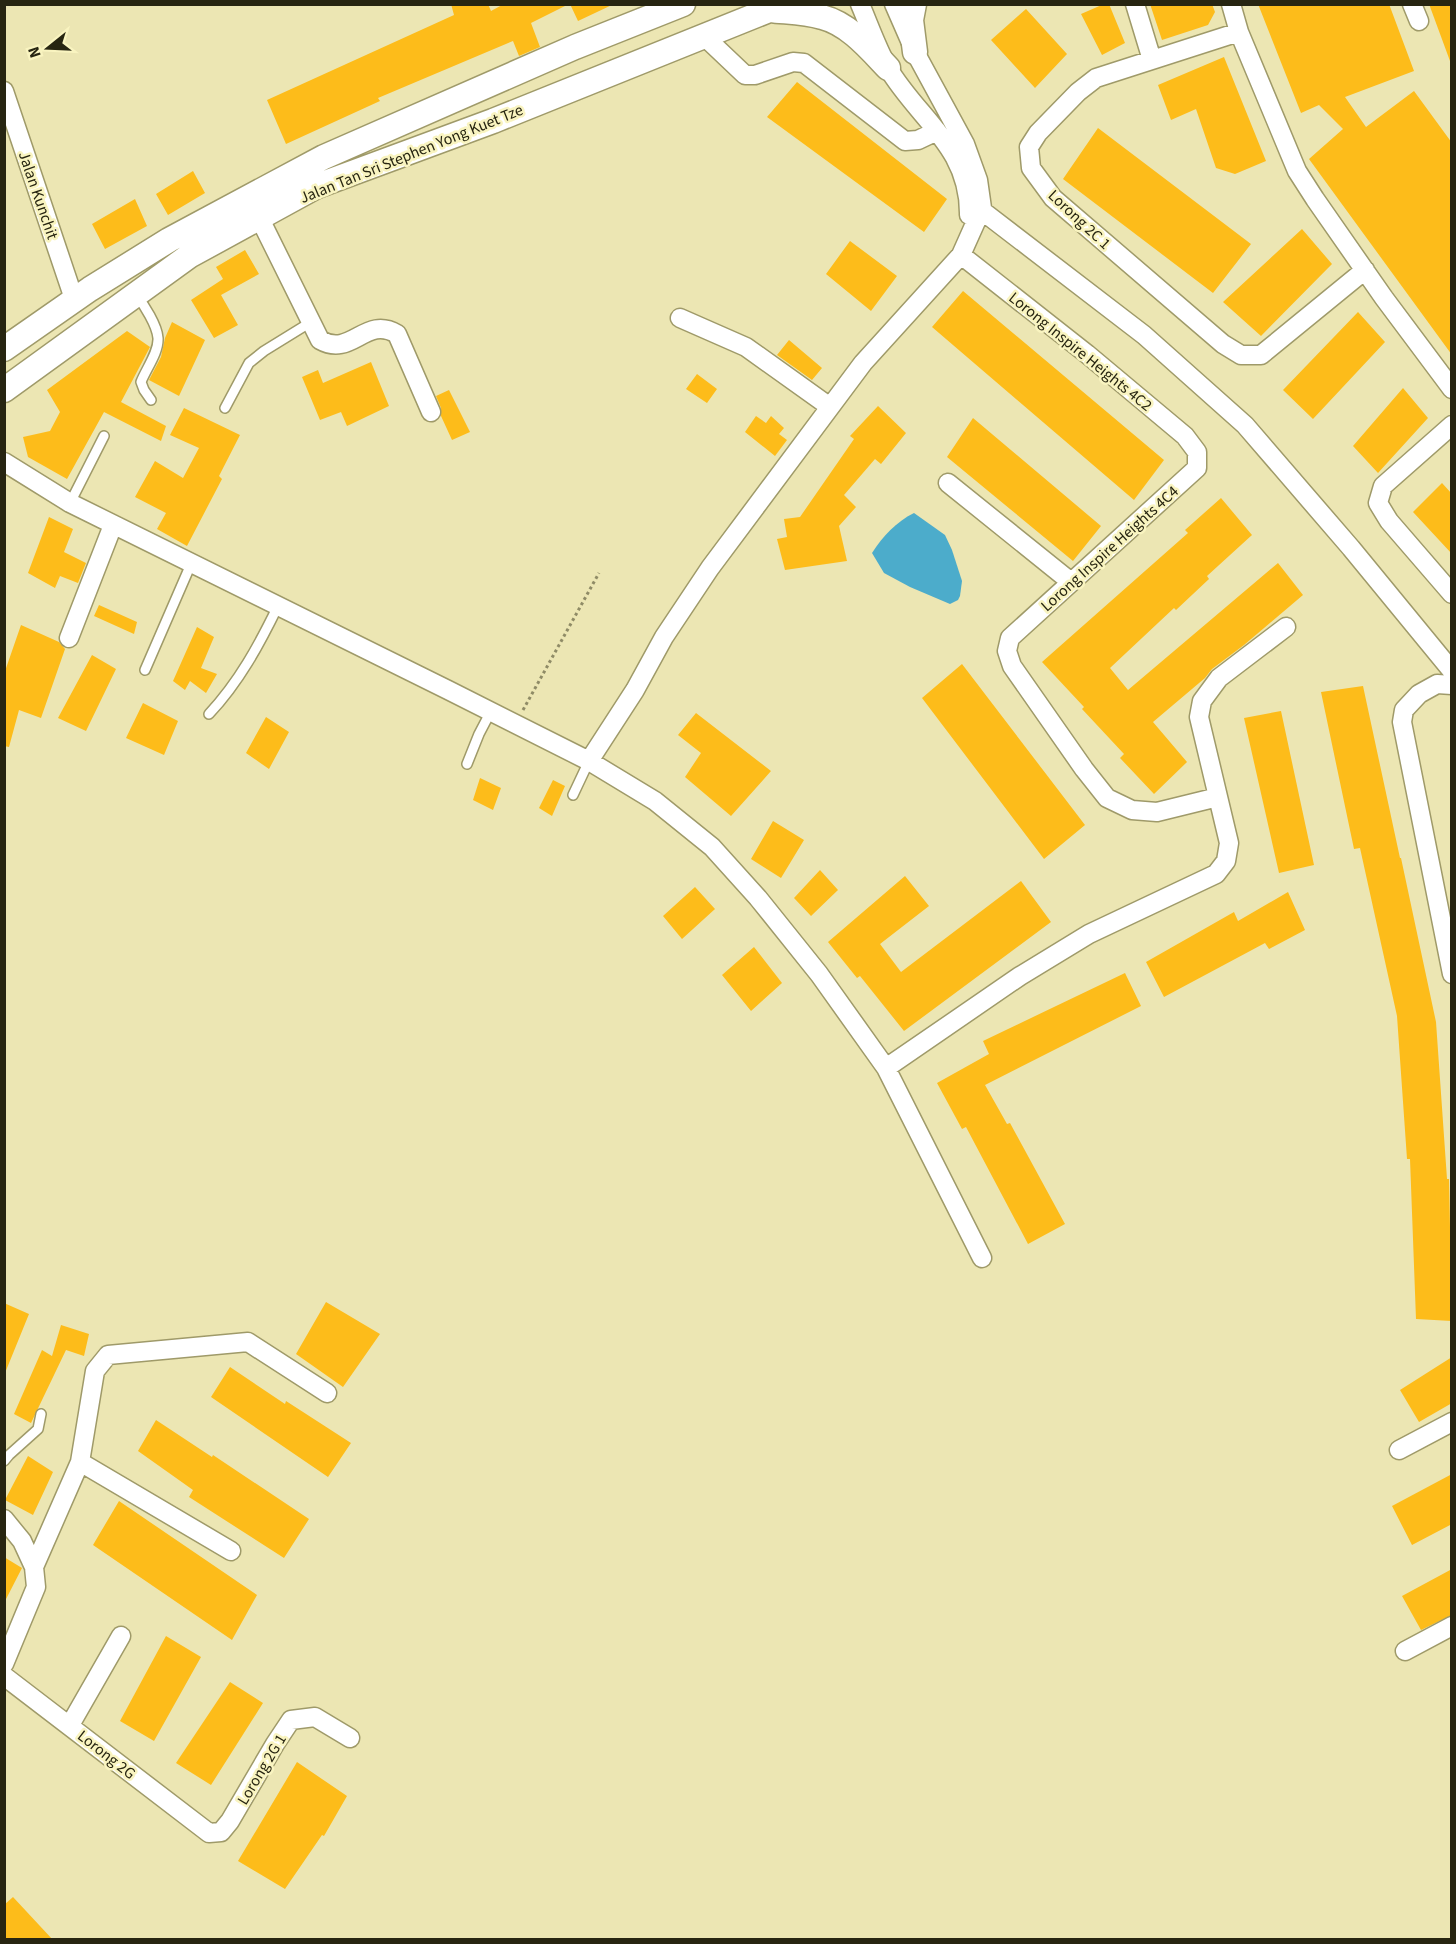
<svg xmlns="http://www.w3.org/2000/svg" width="1456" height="1944" viewBox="0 0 1456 1944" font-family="'Source Sans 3',sans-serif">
<rect width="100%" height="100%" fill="#ece6b3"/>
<!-- water -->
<path fill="#4caccb" d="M 914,513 L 945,535 L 952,550 L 962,581 L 960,596 L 958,600 L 950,604 L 910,587 L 884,573 L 872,553 C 883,536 896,522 914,513 Z"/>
<!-- building -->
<path fill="#fdbc1a" d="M 451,4 L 488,4 L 491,11 L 504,4 L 569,4 L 531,23 L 540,47 L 519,56 L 513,41 L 378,98 L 380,101 L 286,144 L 267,100 L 454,15 Z
M 570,4 L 614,4 L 578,21 Z
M 1104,4 L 1109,4 L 1125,43 L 1102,55 L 1081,14 Z
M 1150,4 L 1212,4 L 1215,12 L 1208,25 L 1162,40 Z
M 1258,4 L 1389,4 L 1414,71 L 1345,97 L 1366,127 L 1414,91 L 1452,143 L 1452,355 L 1309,159 L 1343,129 L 1319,105 L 1301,113 Z
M 1429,4 L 1452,4 L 1452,61 L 1450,61 Z
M 1026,9 L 1067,54 L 1035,88 L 991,40 Z
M 1224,57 L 1266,161 L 1235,174 L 1216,168 L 1196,109 L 1171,120 L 1158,85 Z
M 797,82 L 947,199 L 924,232 L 767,117 Z
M 1098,128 L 1251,244 L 1213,293 L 1063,179 Z
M 193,171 L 205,193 L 168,215 L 156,194 Z
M 135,199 L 147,226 L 105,249 L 92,224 Z
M 1302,229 L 1332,264 L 1261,336 L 1223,302 Z
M 850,241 L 897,276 L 871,311 L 826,274 Z
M 245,250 L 259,274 L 221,295 L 238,325 L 214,338 L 191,300 L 223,279 L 216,267 Z
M 963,291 L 1164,460 L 1134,500 L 932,327 Z
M 1358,312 L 1385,342 L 1313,419 L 1283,390 Z
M 172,322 L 205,340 L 179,396 L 149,380 L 161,357 L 165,338 Z
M 127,331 L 150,347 L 121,402 L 166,426 L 161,441 L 104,412 L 67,479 L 28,457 L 23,437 L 50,431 L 60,412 L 47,390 Z
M 789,340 L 822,368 L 812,380 L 777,355 Z
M 371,362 L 389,406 L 347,426 L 341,412 L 320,420 L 302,377 L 318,370 L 323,383 Z
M 697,374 L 717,389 L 707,403 L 686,389 Z
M 1403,388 L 1428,418 L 1378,473 L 1353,446 Z
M 449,390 L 470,432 L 452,440 L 441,416 L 441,408 L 436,396 Z
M 878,406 L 906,433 L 881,464 L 875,459 L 844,495 L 856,507 L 839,526 L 847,561 L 785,570 L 777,539 L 787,537 L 784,519 L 800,517 L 854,439 L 850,436 Z
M 184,408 L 240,435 L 219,476 L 222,479 L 187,546 L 157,529 L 166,513 L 135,497 L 155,461 L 183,478 L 199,448 L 170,435 Z
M 756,416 L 766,423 L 771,416 L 784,428 L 779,434 L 787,440 L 775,456 L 745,432 Z
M 973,418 L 1101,526 L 1073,561 L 947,457 Z
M 1442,483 L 1452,494 L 1452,554 L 1413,512 Z
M 1221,498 L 1252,535 L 1207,576 L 1209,579 L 1176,610 L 1174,608 L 1110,668 L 1128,690 L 1278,563 L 1303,595 L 1244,645 L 1212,669 L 1205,678 L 1153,722 L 1187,762 L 1154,794 L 1120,758 L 1124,754 L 1082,709 L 1084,707 L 1042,662 L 1188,533 L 1185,530 Z
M 49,517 L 73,529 L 64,552 L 86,563 L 78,583 L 60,576 L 55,588 L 28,573 Z
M 99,605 L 137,622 L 134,634 L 94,616 Z
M 21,625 L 59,642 L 65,649 L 41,718 L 19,710 L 9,747 L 4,746 L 4,674 Z
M 197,627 L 214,637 L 201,668 L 217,674 L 206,693 L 190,681 L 185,690 L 173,681 Z
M 92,655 L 116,669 L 86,731 L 58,718 Z
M 962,664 L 1085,825 L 1044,859 L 922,698 Z
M 1363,686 L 1400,858 L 1401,858 L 1436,1022 L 1447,1179 L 1449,1179 L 1452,1321 L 1416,1319 L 1410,1159 L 1407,1159 L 1397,1016 L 1360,848 L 1354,849 L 1321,692 Z
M 143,703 L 178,721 L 164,755 L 126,738 Z
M 1281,711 L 1314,865 L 1279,873 L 1244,718 Z
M 696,713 L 771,771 L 731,816 L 685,777 L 701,753 L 678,735 Z
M 266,717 L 289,732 L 269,769 L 246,753 Z
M 480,778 L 501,788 L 493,810 L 473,800 Z
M 553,780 L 565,786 L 552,816 L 539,808 Z
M 773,821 L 804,840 L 781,878 L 751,859 Z
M 820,870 L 838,890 L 811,916 L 794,898 Z
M 905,876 L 929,906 L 880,944 L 901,972 L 1021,881 L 1051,922 L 904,1031 L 860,976 L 857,978 L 828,942 Z
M 695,887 L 715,909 L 682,939 L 663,916 Z
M 1288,892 L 1305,930 L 1269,949 L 1265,943 L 1164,997 L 1146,962 L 1234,912 L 1238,921 Z
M 754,947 L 782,983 L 751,1011 L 722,975 Z
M 1125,973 L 1141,1006 L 985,1085 L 1007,1124 L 1010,1123 L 1065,1224 L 1028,1244 L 966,1127 L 962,1129 L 937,1083 L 989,1054 L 983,1041 Z
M 326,1302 L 380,1334 L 343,1387 L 296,1354 Z
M 4,1303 L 29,1314 L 5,1373 L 4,1373 Z
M 61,1325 L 89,1334 L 84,1356 L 66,1350 L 31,1423 L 14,1414 L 42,1350 L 52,1356 Z
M 1452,1357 L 1452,1403 L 1419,1422 L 1400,1390 Z
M 230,1367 L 285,1404 L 286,1401 L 351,1443 L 328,1477 L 211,1397 Z
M 156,1420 L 212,1457 L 213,1455 L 309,1519 L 284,1558 L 189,1497 L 193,1490 L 138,1451 Z
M 28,1456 L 53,1472 L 33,1515 L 5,1500 Z
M 1452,1474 L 1452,1524 L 1412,1545 L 1392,1506 Z
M 119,1501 L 257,1595 L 232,1640 L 93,1545 Z
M 4,1557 L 22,1568 L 4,1603 Z
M 1452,1569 L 1452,1615 L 1421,1630 L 1402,1596 Z
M 166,1636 L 201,1657 L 154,1741 L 120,1721 Z
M 230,1682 L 263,1703 L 211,1785 L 176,1763 Z
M 297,1762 L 347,1796 L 324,1836 L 322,1835 L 285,1889 L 238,1861 Z
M 13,1897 L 53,1940 L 4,1940 L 4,1905 Z"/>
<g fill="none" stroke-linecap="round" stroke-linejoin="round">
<!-- lane casing -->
<g stroke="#9f9a69" stroke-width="12">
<path id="lane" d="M 137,296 C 144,305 157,325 158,338 C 159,352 146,369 141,382 L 144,390 L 151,400
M 225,408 L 249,363 L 264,351 L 311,322
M 70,503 L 104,436
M 145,670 L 191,564
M 209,714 C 239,682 259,645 278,606
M 467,764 L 479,734 L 490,713
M 573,795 L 589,761
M 4,1461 L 9,1455 L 38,1429 L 41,1414"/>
</g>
<!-- street casing -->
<g stroke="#9f9a69" stroke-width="21">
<path id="street" d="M 860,4 C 869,25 877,48 888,68 C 918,119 970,147 969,215
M 1135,4 L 1152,60
M 1231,4 L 1239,32 L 1297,171 L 1315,199 L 1384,298 L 1452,389
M 1412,4 L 1419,21
M 1239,32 L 1096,78 L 1078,92 L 1038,133 L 1029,147 L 1031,168 L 1053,198 L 1223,344 L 1241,355 L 1261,355 L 1365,270
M 705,37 L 745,75 L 755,75 L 793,62 L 804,63 L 905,141 L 918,140 L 937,131
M 4,91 L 74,299
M 972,203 L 1144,335 L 1245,425 L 1351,548 L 1452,671
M 259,217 L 320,340 C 352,358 365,315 397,334 L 431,412
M 961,255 L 1087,354 L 1185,436 L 1197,452 L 1197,468 L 1010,638 L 1007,651 L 1012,666 L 1084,769 L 1107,798 L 1132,810 L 1157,812 L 1218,797
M 680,318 L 746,347 L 830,407
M 1452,425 L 1383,486 L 1378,503 L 1389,521 L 1452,594
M 4,462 L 70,503 L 448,690 L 589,761 L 655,801 L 712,847 L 758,898 L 819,974 L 886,1068 L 982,1258
M 948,483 L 1071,582
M 69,638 L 113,525
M 1452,685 L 1437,684 L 1419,694 L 1404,710 L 1402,722 L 1452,974
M 589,761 L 635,690 L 664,637 L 710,568 L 863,363 L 961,255 L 982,208 L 978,180 L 965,144 L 915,52 L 894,4
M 886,1068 L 1020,976 L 1089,934 L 1216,874 L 1226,861 L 1229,843 L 1199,717 L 1202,701 L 1219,678 L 1286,627
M 1399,1450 L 1452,1422
M 80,1462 L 231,1551
M 4,1519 L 22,1541 L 34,1567 L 36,1587 L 4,1664
M 34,1567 L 80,1462 L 95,1371 L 108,1355 L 248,1342 L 327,1393
M 1405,1651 L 1452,1626
M 4,1676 L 209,1833 L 221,1832 L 230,1821 L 275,1744 L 291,1720 L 315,1717 L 350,1738
M 70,1725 L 121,1636"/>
</g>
<!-- secondary casing -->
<g stroke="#9f9a69" stroke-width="27">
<path id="secondary" d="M 914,4 L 911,20 L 915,52
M 770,10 C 788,12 805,12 822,17 C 849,24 869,48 888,68
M 4,349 L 90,289 L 169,240 L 324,157 L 575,47 L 683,4
M 4,390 L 189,256 L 317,186 L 493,121 L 784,4"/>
</g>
<!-- path -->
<path stroke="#8f8b66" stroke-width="3" stroke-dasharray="3 3" stroke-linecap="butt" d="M 523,710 L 599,573"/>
<!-- lane -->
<use href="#lane" stroke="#fff" stroke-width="9"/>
<!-- street -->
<use href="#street" stroke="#fff" stroke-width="18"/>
<!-- secondary -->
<use href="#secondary" stroke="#fff" stroke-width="24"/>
</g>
<g text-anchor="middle" stroke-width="5" stroke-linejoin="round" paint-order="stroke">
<!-- street labels -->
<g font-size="16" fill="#272511" stroke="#f9f4c0">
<text transform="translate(411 153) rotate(-22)" y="6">Jalan Tan Sri Stephen Yong Kuet Tze</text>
<text transform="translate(39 195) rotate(71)" y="6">Jalan Kunchit</text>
<text transform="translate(1080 219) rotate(43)" y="6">Lorong 2C 1</text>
<text transform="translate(1081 351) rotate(39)" y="6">Lorong Inspire Heights 4C2</text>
<text transform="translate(1109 548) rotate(-42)" y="6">Lorong Inspire Heights 4C4</text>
<text transform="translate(107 1754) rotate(38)" y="6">Lorong 2G</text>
<text transform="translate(261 1769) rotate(-59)" y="6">Lorong 2G 1</text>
</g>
</g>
<!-- border -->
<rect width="1456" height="1944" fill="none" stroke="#272511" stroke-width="12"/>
<!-- north arrow -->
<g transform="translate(48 48) rotate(252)" stroke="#f9f4c0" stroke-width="4.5" paint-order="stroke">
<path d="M0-4.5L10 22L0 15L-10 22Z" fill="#272511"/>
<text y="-9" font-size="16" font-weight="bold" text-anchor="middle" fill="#272511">N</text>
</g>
</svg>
